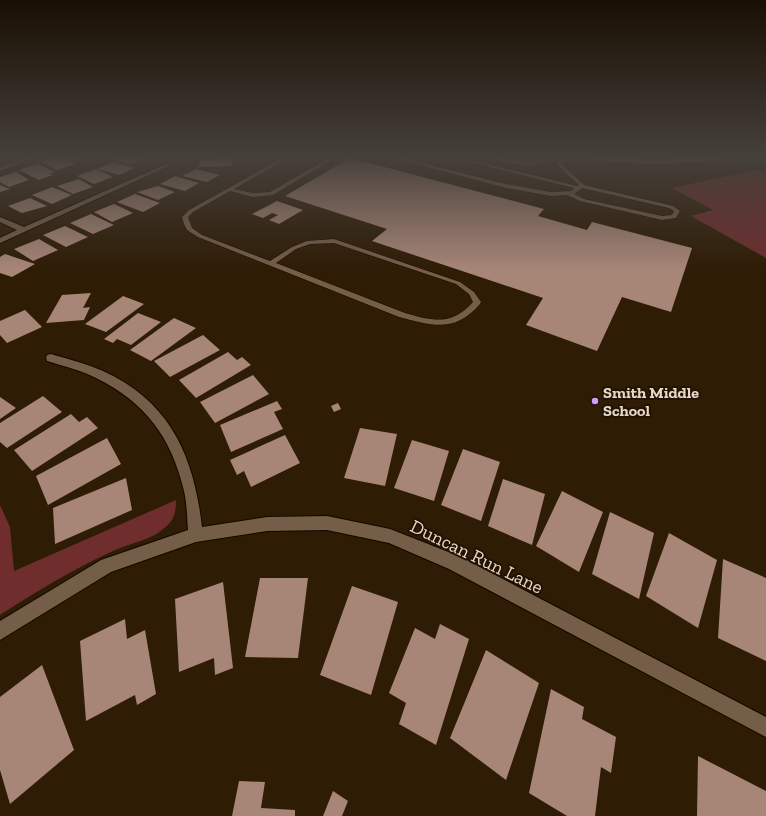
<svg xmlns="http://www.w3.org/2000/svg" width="766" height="816" viewBox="0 0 766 816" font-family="'Zilla Slab',serif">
<rect width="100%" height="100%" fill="#2e1c05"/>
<!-- green -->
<path fill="#6f2d2e" d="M 755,170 L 766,174 L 766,258 L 691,216 L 713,210 L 672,188 Z
M 176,500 C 176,513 174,521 163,529 C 153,539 129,544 115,550 C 75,568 37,591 0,615 L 0,505 L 10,527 L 14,571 Z"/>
<!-- building -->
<path fill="#a78678" d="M 59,156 L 76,164 L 57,170 L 41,162 Z
M 63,156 L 89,156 L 76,161 Z
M 116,156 L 138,156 L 146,158 L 130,165 L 111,158 Z
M 350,158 L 544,209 L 538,216 L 587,230 L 592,222 L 692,248 L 671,312 L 622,297 L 597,351 L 526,325 L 543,298 L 372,241 L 387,229 L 285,196 Z
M 233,159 L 231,166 L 197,167 L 201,160 Z
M 113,162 L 135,168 L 119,175 L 97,169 Z
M 38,164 L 55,172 L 49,174 L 53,175 L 39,180 L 19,170 Z
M 96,169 L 113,177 L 94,184 L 77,176 Z
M 196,169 L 220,175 L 207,182 L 182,176 Z
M 16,172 L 29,180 L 9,187 L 0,182 L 0,177 Z
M 175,176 L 199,183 L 185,191 L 160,184 Z
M 79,179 L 93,187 L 73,194 L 57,186 Z
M 0,185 L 10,189 L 0,192 Z
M 158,186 L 175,192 L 158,200 L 137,192 Z
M 52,187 L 72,195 L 52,204 L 32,195 Z
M 135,194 L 160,203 L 143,212 L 117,202 Z
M 30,198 L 47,206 L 22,213 L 8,206 Z
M 277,201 L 303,210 L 279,224 L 269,220 L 278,215 L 272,213 L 263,218 L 252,214 Z
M 114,204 L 133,213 L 112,222 L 94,212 Z
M 91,214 L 114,225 L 93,234 L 70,223 Z
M 65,226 L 88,237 L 66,247 L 43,235 Z
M 39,239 L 58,250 L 33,261 L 14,249 Z
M 5,254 L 35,264 L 12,277 L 0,273 L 0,257 Z
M 91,293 L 83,308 L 90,307 L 84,320 L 46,323 L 62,295 Z
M 123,296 L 144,304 L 106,332 L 85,324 Z
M 25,310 L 42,327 L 7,343 L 0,335 L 0,321 Z
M 138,313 L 161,322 L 131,345 L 117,339 L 113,343 L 104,339 Z
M 174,318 L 196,328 L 151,361 L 130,350 Z
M 203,335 L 220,350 L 170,377 L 154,361 Z
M 228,352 L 237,360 L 242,357 L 251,365 L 196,398 L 179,380 Z
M 253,375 L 269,394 L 215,423 L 200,402 Z
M 43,396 L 62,412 L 7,448 L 0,442 L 0,423 Z
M 0,397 L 16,408 L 0,419 Z
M 277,401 L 282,409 L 274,412 L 283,429 L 231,452 L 220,425 Z
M 338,403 L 341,409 L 334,412 L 331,406 Z
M 71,414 L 79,422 L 87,417 L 98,428 L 32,471 L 14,450 Z
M 360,428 L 397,434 L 385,486 L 344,478 Z
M 285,435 L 300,463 L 251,487 L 244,471 L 237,475 L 230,460 Z
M 107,438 L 121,464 L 48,505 L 36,476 Z
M 412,440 L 449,451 L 434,501 L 394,488 Z
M 463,449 L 500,462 L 481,521 L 441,505 Z
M 126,478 L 132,510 L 55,544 L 53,508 Z
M 503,479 L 545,494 L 532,545 L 488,526 Z
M 562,491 L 603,512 L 579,572 L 536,546 Z
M 610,512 L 654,533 L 639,599 L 592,574 Z
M 669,533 L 717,560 L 698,628 L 646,596 Z
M 723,559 L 766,578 L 766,661 L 718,638 Z
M 260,578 L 308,578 L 298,658 L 245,657 Z
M 223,582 L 233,668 L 215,675 L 214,658 L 179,672 L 175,599 Z
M 352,586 L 398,602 L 371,695 L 320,675 Z
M 125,619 L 127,639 L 145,630 L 156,694 L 137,705 L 135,695 L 86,721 L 80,641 Z
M 440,624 L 469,639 L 436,745 L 399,724 L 406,703 L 389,693 L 415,628 L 435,639 Z
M 486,650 L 539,683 L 506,780 L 450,738 Z
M 42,665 L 74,750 L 10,804 L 0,770 L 0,697 Z
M 551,689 L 584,707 L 582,719 L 616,737 L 611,773 L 601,767 L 595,816 L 567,816 L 529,793 Z
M 698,756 L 766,791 L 766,816 L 697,816 Z
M 239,781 L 265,782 L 261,808 L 295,810 L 295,816 L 232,816 Z
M 333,791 L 348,801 L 342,816 L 323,816 Z"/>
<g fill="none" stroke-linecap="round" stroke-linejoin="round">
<!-- lane casing -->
<g stroke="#150600" stroke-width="1">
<path id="lane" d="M 286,156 L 291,156 L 234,189 L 253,193 L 270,192 L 326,160 L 325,156 L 329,156 L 331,160 L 273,195 L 253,197 L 230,191 L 193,212 L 188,217 L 192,228 L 202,235 L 270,261 L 292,247 L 307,241 L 334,239 L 460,282 L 474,292 L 481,302 L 480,304 C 455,333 433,326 399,317 L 198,237 L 187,230 L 184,224 L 182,217 L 189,210 ZM 334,243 L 456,284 L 469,294 L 473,302 C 452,326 433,321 405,313 L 276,263 L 296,249 L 310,244 Z
M 386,156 L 393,156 L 506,184 L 551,192 L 571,191 L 574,188 L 446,156 L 453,156 L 577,186 L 579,185 L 556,164 L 565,156 L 570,156 L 561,164 L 584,185 L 673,206 L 680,211 L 676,218 L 662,220 L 580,201 L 567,195 L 551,196 L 506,188 ZM 582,188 L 669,208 L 674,211 L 672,215 L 662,216 L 584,199 L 574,194 Z
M 489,156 C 507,156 529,170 545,156 L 550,156 C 538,170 519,165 503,161 C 498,159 492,158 489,156 Z"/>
</g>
<!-- street casing -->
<g stroke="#150600" stroke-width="2">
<path id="street" d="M 31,156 L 39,156 L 0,171 L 0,167 Z
M 166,164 L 171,165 L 0,243 L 0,238 L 17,230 L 0,222 L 0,217 L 24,227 Z
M 51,354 C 68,359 87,364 103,371 C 171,402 194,457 202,527 L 267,517 L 327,516 L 390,529 L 461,557 L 766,717 L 766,737 L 449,569 L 389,543 L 327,530 L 267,531 L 196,542 L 111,572 L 0,640 L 0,621 L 101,560 L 188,530 C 187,518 187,504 184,491 C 171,437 146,403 96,378 C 81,370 63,366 47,361 L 46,358 L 47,355 Z"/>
</g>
<!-- secondary casing -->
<g stroke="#150600" stroke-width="2">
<path id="secondary" d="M 585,156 L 657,160 L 728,156 C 714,166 599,166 585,156 Z"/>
</g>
<!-- lane -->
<use href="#lane" fill="#745e47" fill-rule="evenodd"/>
<!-- street -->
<use href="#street" fill="#745e47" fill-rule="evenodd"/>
<!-- secondary -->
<use href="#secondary" fill="#846d40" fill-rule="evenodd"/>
</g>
<!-- sky -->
<linearGradient id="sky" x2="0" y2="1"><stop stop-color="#190f03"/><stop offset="0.58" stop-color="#46403b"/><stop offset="1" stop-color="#46403b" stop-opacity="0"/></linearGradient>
<rect width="766" height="270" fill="url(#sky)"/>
<!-- markers -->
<circle fill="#d19dfe" stroke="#241200" stroke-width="1.5" cx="595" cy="401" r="4"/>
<g text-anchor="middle" stroke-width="4" stroke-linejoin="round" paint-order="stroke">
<!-- poi labels -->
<g font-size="16" font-weight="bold" fill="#e4d8cb" stroke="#241200" text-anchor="start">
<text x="603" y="398">Smith Middle<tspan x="603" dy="18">School</tspan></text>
</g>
<!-- near-street labels -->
<g font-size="19" fill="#e4d8cb" stroke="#241200">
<text transform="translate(477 556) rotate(26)" y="7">Duncan Run Lane</text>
</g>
</g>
</svg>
